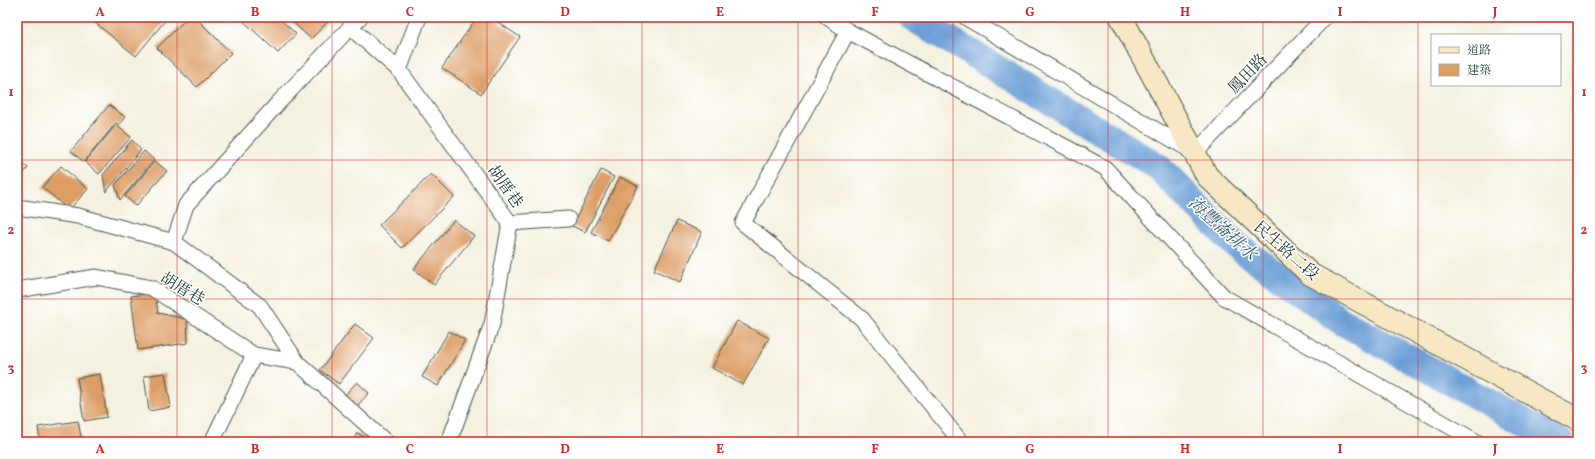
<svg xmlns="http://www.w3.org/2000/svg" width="1595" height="459" viewBox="0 0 1595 459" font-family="Vollkorn,'Noto Serif TC',serif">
<rect width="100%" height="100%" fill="#fff"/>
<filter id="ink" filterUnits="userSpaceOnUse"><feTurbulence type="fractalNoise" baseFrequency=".025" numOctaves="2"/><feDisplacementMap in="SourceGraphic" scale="8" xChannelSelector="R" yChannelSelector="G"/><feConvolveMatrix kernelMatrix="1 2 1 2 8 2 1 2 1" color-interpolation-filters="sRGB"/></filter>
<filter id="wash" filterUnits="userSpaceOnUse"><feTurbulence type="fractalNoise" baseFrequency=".012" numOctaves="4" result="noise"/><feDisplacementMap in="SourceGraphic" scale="16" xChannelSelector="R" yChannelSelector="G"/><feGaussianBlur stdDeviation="0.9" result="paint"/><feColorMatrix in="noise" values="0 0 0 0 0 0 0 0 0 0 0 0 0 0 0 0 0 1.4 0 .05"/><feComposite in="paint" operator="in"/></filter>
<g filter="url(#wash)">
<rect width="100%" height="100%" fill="#f5f1e0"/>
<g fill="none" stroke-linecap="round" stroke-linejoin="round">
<!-- canal -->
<path stroke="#6a9ed6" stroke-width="28" d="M 912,17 L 1157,166 L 1237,246 L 1341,321 L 1560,442"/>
</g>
<g id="blocks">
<!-- building -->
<path fill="#dd9d65" d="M 88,17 L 168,17 L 136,56 Z
M 188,17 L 195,17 L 231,53 L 197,87 L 157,48 Z
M 239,17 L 278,17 L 296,34 L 278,53 Z
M 287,17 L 332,17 L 311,39 Z
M 477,17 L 490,17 L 520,37 L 481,94 L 442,68 Z
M 109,105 L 125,117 L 119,125 L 116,123 L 84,162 L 71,151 Z
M 116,125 L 131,137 L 99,174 L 85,162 Z
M 132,140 L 141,150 L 106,192 L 103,175 Z
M 144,151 L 154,160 L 120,200 L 115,185 Z
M 17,159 L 28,168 L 17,181 Z
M 155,161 L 167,171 L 136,206 L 125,196 Z
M 61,166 L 88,189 L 69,210 L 42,187 Z
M 601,170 L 614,177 L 585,232 L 572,226 Z
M 431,174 L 454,197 L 402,248 L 379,225 Z
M 620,177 L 638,186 L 608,241 L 591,232 Z
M 454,220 L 474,236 L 434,285 L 414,269 Z
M 677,221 L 702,232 L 680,282 L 654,270 Z
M 155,293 L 158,313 L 187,319 L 188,343 L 138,350 L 131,296 Z
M 737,321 L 769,338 L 743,385 L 712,368 Z
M 355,324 L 374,338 L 339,384 L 320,370 Z
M 449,331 L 465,340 L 438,386 L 422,377 Z
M 165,373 L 171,407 L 149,411 L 144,376 Z
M 100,374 L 107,417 L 84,421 L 77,378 Z
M 357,382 L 369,393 L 354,409 L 342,398 Z
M 78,421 L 82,442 L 40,442 L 38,427 Z
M 357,433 L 374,442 L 353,442 Z"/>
</g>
</g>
<g filter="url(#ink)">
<use href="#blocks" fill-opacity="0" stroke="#3f584e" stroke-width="1"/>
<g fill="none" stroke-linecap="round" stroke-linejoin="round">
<!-- lane casing -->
<g stroke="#3f584e" stroke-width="17">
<path id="lane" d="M 419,17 L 399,70 L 510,223 L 492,324 L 449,442
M 827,17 L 848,31 L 1105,168 L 1224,297 L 1477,442
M 965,17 L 1195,153 L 1325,17
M 350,27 L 399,70
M 848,31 L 743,223 L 862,319 L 961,442
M 17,207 L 78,216 L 174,242 L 260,306 L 297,362
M 510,223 L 568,219
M 174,242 L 186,205 L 280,101 L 360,17
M 17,290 L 96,277 L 152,288 L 254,355 L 297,362 L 386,442
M 212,442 L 254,355"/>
</g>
<!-- secondary casing -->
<g stroke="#3f584e" stroke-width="24">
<path id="secondary" d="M 1121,17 L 1207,176 L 1310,274 L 1578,420"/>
</g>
<!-- lane -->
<use href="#lane" stroke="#fff" stroke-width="15"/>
<!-- secondary -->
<use href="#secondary" stroke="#f7e8c3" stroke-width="22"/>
</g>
</g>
<!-- grid -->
<path fill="none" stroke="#d62828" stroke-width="1" stroke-opacity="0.55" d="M 177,17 L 177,442M 332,17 L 332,442M 487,17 L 487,442M 642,17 L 642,442M 798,17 L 798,442M 953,17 L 953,442M 1108,17 L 1108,442M 1263,17 L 1263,442M 1418,17 L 1418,442M 17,160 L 1578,160M 17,299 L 1578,299"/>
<g text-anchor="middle" stroke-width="3" stroke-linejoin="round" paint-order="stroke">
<!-- street labels -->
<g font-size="16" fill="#1f3d34" stroke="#fff">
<text transform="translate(1247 73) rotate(-46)" y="6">鳳田路</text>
<text transform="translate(506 186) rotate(54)" y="6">胡厝巷</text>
<text transform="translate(1287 250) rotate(41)" y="6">民生路二段</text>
<text transform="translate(183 288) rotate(31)" y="6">胡厝巷</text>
</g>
<!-- water labels -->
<g font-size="17" font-style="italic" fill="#395f6d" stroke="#fff">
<text transform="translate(1223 228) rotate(42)" y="6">海豐崙排水</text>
</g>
</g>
<!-- margin -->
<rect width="1595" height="459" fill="none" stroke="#fff" stroke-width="44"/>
<!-- legend -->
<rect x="1431" y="34" width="130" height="52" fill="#ffffff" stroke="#a5b1ae"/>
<rect x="1439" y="47" width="20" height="6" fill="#f7e8c3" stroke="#a5b1ae"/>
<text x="1467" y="54" font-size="12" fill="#1f3d34">道路</text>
<rect x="1439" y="64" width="20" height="12" fill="#dd9d65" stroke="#a5b1ae"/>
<text x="1467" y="74" font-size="12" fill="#1f3d34">建築</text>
<rect x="22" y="22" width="1551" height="415" fill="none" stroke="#d62828" stroke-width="1.5"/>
<g font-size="13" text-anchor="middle" font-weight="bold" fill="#d62828">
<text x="100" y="16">A</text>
<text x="255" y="16">B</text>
<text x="410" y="16">C</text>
<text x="565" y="16">D</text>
<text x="720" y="16">E</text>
<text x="875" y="16">F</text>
<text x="1030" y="16">G</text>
<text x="1185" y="16">H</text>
<text x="1340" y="16">I</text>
<text x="1495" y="16">J</text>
<text x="11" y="96">1</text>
<text x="1584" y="96">1</text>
<text x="11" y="234">2</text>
<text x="1584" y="234">2</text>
<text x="11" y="372">3</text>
<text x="1584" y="372">3</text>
<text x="100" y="453">A</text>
<text x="255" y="453">B</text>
<text x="410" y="453">C</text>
<text x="565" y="453">D</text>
<text x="720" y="453">E</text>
<text x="875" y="453">F</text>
<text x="1030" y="453">G</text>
<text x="1185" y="453">H</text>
<text x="1340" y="453">I</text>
<text x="1495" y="453">J</text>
</g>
</svg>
